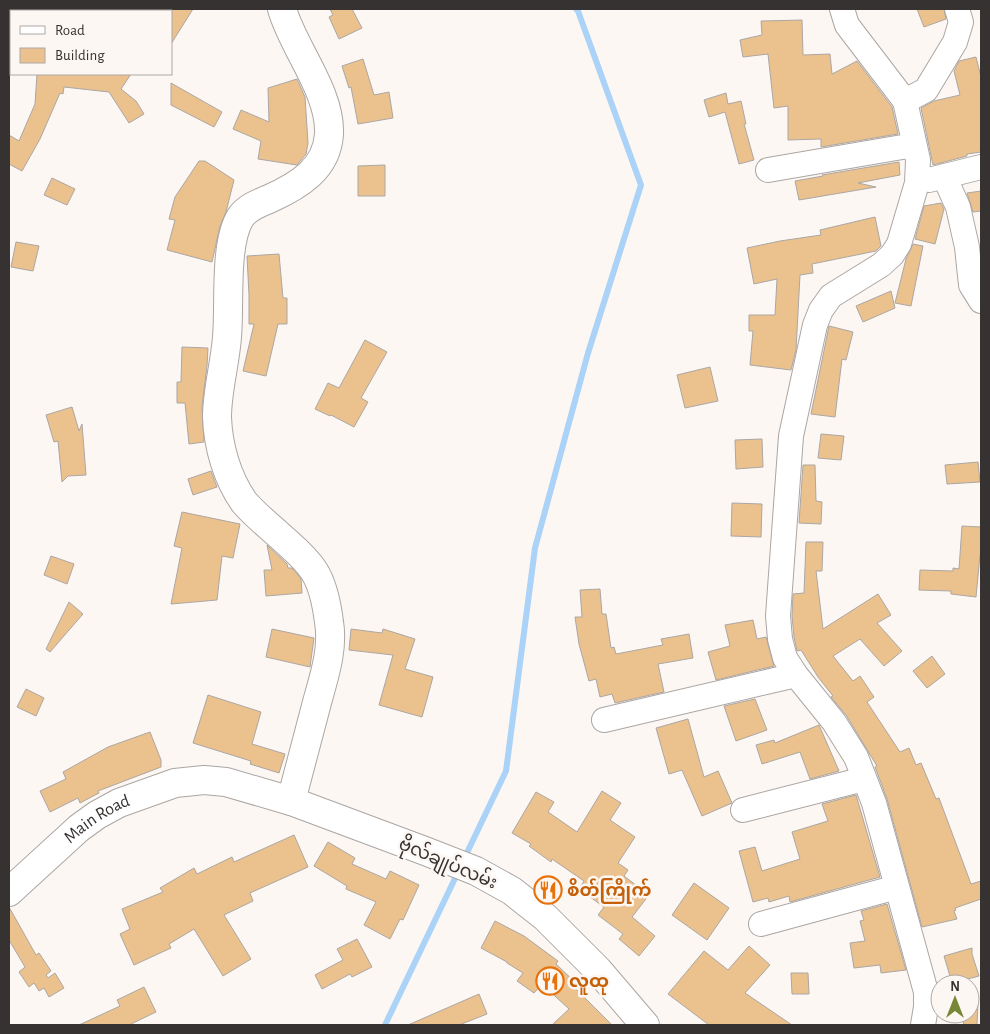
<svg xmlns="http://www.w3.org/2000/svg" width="990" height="1034" viewBox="0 0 990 1034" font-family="'Alegreya Sans','Noto Sans Myanmar',sans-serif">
<rect width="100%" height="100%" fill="#fdf7f4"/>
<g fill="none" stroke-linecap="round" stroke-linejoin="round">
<!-- stream -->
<path stroke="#abd2f7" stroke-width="6" d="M 464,859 L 506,771 L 535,548 L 588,353 L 641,185 L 578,11 L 576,9
M 385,1025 L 459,870"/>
</g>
<!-- building -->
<path fill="#ebc18e" stroke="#aba7a3" d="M 171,9 L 193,9 L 171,44 Z
M 330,9 L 352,9 L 362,28 L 339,39 L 329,17 L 333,15 Z
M 917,9 L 944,9 L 946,19 L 924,27 Z
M 802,20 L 803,55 L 830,54 L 832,74 L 857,61 L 892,107 L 898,134 L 821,147 L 821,139 L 788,140 L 788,106 L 774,108 L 768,54 L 743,57 L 740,40 L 762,35 L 761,21 Z
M 976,57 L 981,77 L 981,152 L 967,154 L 967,156 L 933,165 L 921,108 L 934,101 L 960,95 L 954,71 L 959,61 Z
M 363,59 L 374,95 L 389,92 L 393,118 L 358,124 L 351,87 L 349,88 L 342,66 Z
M 37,74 L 131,74 L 121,89 L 136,101 L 144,114 L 129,123 L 109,92 L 64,87 L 63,94 L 60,93 L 40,139 L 22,171 L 9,164 L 9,135 L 19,141 L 35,104 Z
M 297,79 L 305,97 L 308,143 L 306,154 L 297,165 L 258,159 L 261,141 L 233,129 L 241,110 L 269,122 L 268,88 Z
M 171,83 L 222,112 L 214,127 L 171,105 Z
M 726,93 L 728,104 L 741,101 L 746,124 L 744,124 L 754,160 L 739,164 L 725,112 L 709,117 L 704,100 Z
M 199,161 L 205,161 L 234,180 L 226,212 L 220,226 L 212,262 L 167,250 L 175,220 L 169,219 L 175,197 Z
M 899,162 L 900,175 L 858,183 L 876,187 L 799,200 L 795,181 L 823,176 L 822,175 Z
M 385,165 L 385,196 L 358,196 L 358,166 Z
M 52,178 L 75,189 L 67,205 L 44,195 Z
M 981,191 L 981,211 L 973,212 L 967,193 Z
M 941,203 L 944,209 L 935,244 L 915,239 L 924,206 Z
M 875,217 L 881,246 L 876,251 L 812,264 L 813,273 L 800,275 L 796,350 L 791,370 L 750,365 L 753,331 L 749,331 L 749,315 L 775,315 L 777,279 L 754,284 L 747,248 L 780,241 L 821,235 L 820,230 Z
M 16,242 L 39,246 L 33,271 L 11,267 Z
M 913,244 L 923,246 L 911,306 L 895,303 L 906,259 Z
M 279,254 L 283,298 L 287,298 L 287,324 L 278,324 L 266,376 L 243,371 L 254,324 L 249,324 L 249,295 L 247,256 Z
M 891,291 L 895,308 L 863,322 L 856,306 Z
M 829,326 L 853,332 L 846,360 L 842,359 L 835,417 L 811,414 Z
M 365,340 L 387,352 L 361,398 L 368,402 L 354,427 L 331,415 L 330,416 L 315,409 L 328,383 L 339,388 Z
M 182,347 L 208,348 L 207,366 L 202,407 L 204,442 L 189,444 L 185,403 L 177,403 L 177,382 L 181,382 Z
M 710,367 L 718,401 L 685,408 L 677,375 Z
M 72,407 L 79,431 L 82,424 L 86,475 L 68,476 L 62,482 L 58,441 L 54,442 L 46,415 Z
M 821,434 L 844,436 L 841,460 L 818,458 Z
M 762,439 L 763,467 L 736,469 L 735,440 Z
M 978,462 L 980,482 L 947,484 L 945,465 Z
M 803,465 L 815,465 L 816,501 L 822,502 L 821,524 L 799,523 Z
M 211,471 L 217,487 L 193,495 L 188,479 Z
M 732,503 L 762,504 L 761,537 L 731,536 Z
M 182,512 L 240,524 L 233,558 L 222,556 L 217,600 L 171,604 L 182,548 L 174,546 Z
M 962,526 L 981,527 L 981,555 L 980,555 L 976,597 L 951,594 L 951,591 L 919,590 L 920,570 L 953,571 L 953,568 L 959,569 Z
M 806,542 L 823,542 L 822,571 L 816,571 L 823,629 L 878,594 L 891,615 L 877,623 L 902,651 L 884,666 L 860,639 L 833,656 L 853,681 L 860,676 L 874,697 L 867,702 L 900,752 L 909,748 L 916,765 L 921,763 L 936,799 L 939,798 L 971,884 L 981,881 L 981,899 L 955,908 L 956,910 L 954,911 L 957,919 L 922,927 L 887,799 L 875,767 L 877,766 L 846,715 L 831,697 L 833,696 L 818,677 L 801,650 L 797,651 L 794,637 L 792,616 L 793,594 L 804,593 Z
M 267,545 L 287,564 L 288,568 L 292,568 L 298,575 L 301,579 L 302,593 L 266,596 L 264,570 L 272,570 Z
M 51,556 L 74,564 L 67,584 L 44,575 Z
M 600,589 L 602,614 L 606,614 L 611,648 L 614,647 L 616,654 L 663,645 L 661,639 L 689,634 L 693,658 L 658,664 L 664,692 L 615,703 L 612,694 L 600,697 L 596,679 L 589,681 L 579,644 L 575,617 L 582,617 L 580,590 Z
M 69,602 L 83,614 L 50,652 L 46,649 Z
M 753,620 L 757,639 L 766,637 L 774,666 L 716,680 L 708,652 L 730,646 L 725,625 Z
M 272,629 L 314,638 L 310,667 L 266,657 Z
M 351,629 L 382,633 L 383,629 L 415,639 L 405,669 L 433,677 L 422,717 L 379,705 L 393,655 L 349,650 Z
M 932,656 L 945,674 L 927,688 L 913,671 Z
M 26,689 L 44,698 L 36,716 L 17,707 Z
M 208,695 L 261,712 L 252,744 L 285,754 L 279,773 L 250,764 L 251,761 L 193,743 Z
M 755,699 L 767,730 L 736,741 L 724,706 Z
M 688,719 L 704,777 L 718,771 L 732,803 L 702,816 L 682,770 L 669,774 L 656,728 Z
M 819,725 L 839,771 L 810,779 L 800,752 L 762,764 L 756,745 L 774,740 L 775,743 Z
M 150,732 L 161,760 L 161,767 L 98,791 L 99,793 L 80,803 L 78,798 L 50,812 L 40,791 L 66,779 L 63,772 L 108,747 Z
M 602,791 L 621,803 L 610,820 L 635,837 L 618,863 L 628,870 L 624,876 L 649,895 L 632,917 L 655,936 L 639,956 L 619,939 L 623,934 L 598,915 L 604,907 L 579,889 L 584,881 L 552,859 L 551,862 L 529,846 L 531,844 L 512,833 L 536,792 L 554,802 L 548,812 L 577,832 Z
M 856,795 L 880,877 L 790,902 L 789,896 L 769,902 L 768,898 L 753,902 L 739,851 L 755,847 L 762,871 L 800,859 L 792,832 L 828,821 L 822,804 Z
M 294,835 L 308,867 L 250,893 L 253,901 L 224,915 L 251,959 L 223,976 L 194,929 L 169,944 L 171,948 L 134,965 L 120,934 L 130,929 L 122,909 L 163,892 L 160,888 L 194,868 L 197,874 L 232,857 L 234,862 Z
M 328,842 L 355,858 L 352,864 L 386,879 L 390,871 L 419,885 L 403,920 L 400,919 L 390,939 L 364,925 L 376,902 L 346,889 L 347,886 L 314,866 Z
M 694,883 L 729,908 L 707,940 L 672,915 Z
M 887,904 L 906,970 L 881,973 L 880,965 L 854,968 L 850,943 L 865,941 L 860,921 L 864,920 L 861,911 Z
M 9,907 L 36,955 L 39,953 L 51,971 L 46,975 L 48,978 L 55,973 L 64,988 L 49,997 L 44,988 L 39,991 L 34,983 L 29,987 L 19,972 L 25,967 L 9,940 Z
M 495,921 L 524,936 L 558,961 L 556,964 L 578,985 L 575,988 L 612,1025 L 552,1025 L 569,1009 L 542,984 L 534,993 L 517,981 L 523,973 L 507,963 L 507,962 L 481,948 Z
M 357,939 L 372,967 L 352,977 L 350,974 L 322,989 L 315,975 L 343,960 L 337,949 Z
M 749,946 L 770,965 L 745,993 L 792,1025 L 709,1025 L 668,994 L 704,951 L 728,970 Z
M 972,948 L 972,954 L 979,976 L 952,983 L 944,956 Z
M 791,973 L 808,973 L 809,994 L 792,994 Z
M 144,987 L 156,1012 L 129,1025 L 79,1025 L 120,1006 L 117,1000 Z
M 479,994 L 487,1014 L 459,1025 L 408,1025 Z
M 970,1003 L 978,1003 L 977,1025 L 964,1025 L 961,1014 L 970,1014 Z"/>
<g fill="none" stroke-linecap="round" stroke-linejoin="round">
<!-- street casing -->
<g stroke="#aca6a3" stroke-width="26">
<path id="street" d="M 842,9 L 847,25 L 905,101 L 918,160 L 917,183 L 899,244 L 892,255 L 881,265 L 831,296 L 821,310 L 815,325 L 791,436 L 778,616 L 780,639 L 785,658 L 796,675 L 834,722 L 856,757 L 874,803 L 926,992 L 926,1007 L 923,1025
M 905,101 L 926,90 L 955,42 L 961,22 L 957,9
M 768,170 L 914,145
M 944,176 L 958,207 L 967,247 L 971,285 L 981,301
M 929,180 L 981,167
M 604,720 L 796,675
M 743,810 L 864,779
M 761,924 L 897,887"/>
</g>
<!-- secondary casing -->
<g stroke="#aca6a3" stroke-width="30">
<path id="secondary" d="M 282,9 C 293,48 331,92 329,134 C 327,169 298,186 269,199 C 259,203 246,208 240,218 C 224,245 230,304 227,337 C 225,364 217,391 217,417 C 218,446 227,478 244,502 C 254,514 268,525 280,536 C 292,547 305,557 314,571 C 323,585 327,606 329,622 C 334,652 322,682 315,710 C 307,741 299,771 291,801"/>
</g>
<!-- primary casing -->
<g stroke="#aca6a3" stroke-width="30">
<g id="primary">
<path id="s1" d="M 9,892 L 79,828 L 97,815 L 119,803 L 175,783 L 204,780 L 226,782 L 291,801 L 425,851 L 476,871 L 512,891 L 545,917 L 598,970 L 645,1025"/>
</g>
</g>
<!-- street -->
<use href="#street" stroke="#fff" stroke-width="24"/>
<!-- secondary -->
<use href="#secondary" stroke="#fff" stroke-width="28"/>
<!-- primary -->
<use href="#primary" stroke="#fff" stroke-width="28"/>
</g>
<!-- icons -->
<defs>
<g id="restaurant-ring" transform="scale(1.4375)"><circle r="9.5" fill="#fdf7f4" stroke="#e8710a" stroke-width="1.5"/><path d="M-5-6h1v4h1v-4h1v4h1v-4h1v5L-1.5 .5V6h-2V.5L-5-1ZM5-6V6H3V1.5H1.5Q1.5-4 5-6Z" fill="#e8710a"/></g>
</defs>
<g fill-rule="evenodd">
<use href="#restaurant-ring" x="548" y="890"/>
<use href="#restaurant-ring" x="550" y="981"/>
</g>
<g text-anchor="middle" stroke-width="5" stroke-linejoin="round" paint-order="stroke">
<!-- street labels -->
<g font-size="18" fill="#353231" stroke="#fdf7f4">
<text dy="6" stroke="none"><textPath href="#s1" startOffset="115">Main Road</textPath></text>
<text transform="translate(448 863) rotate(23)" y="6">ဗိုလ်‌ချုပ်‌လမ်း</text>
</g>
<!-- food labels -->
<g font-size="18" font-weight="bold" fill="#c56008" stroke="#fdf7f4" text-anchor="start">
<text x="567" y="896">စိတ်ကြိုက်</text>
<text x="569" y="987">လူထု</text>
</g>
</g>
<!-- border -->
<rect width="990" height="1034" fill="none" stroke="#353231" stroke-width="20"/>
<!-- legend -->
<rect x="10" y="10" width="162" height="65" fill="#fdf7f4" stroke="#ada8a6"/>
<rect x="20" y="26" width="25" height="8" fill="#ffffff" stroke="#ada8a6"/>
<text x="55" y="35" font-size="15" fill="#353231">Road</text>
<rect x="20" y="48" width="25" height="15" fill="#ebc18e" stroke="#ada8a6"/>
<text x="55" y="60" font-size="15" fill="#353231">Building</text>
<!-- north arrow -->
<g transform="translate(955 999)"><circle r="24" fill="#fdf7f4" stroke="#ada8a6"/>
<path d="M0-4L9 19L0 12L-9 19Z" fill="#788736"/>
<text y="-8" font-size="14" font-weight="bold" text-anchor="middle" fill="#353231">N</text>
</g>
</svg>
